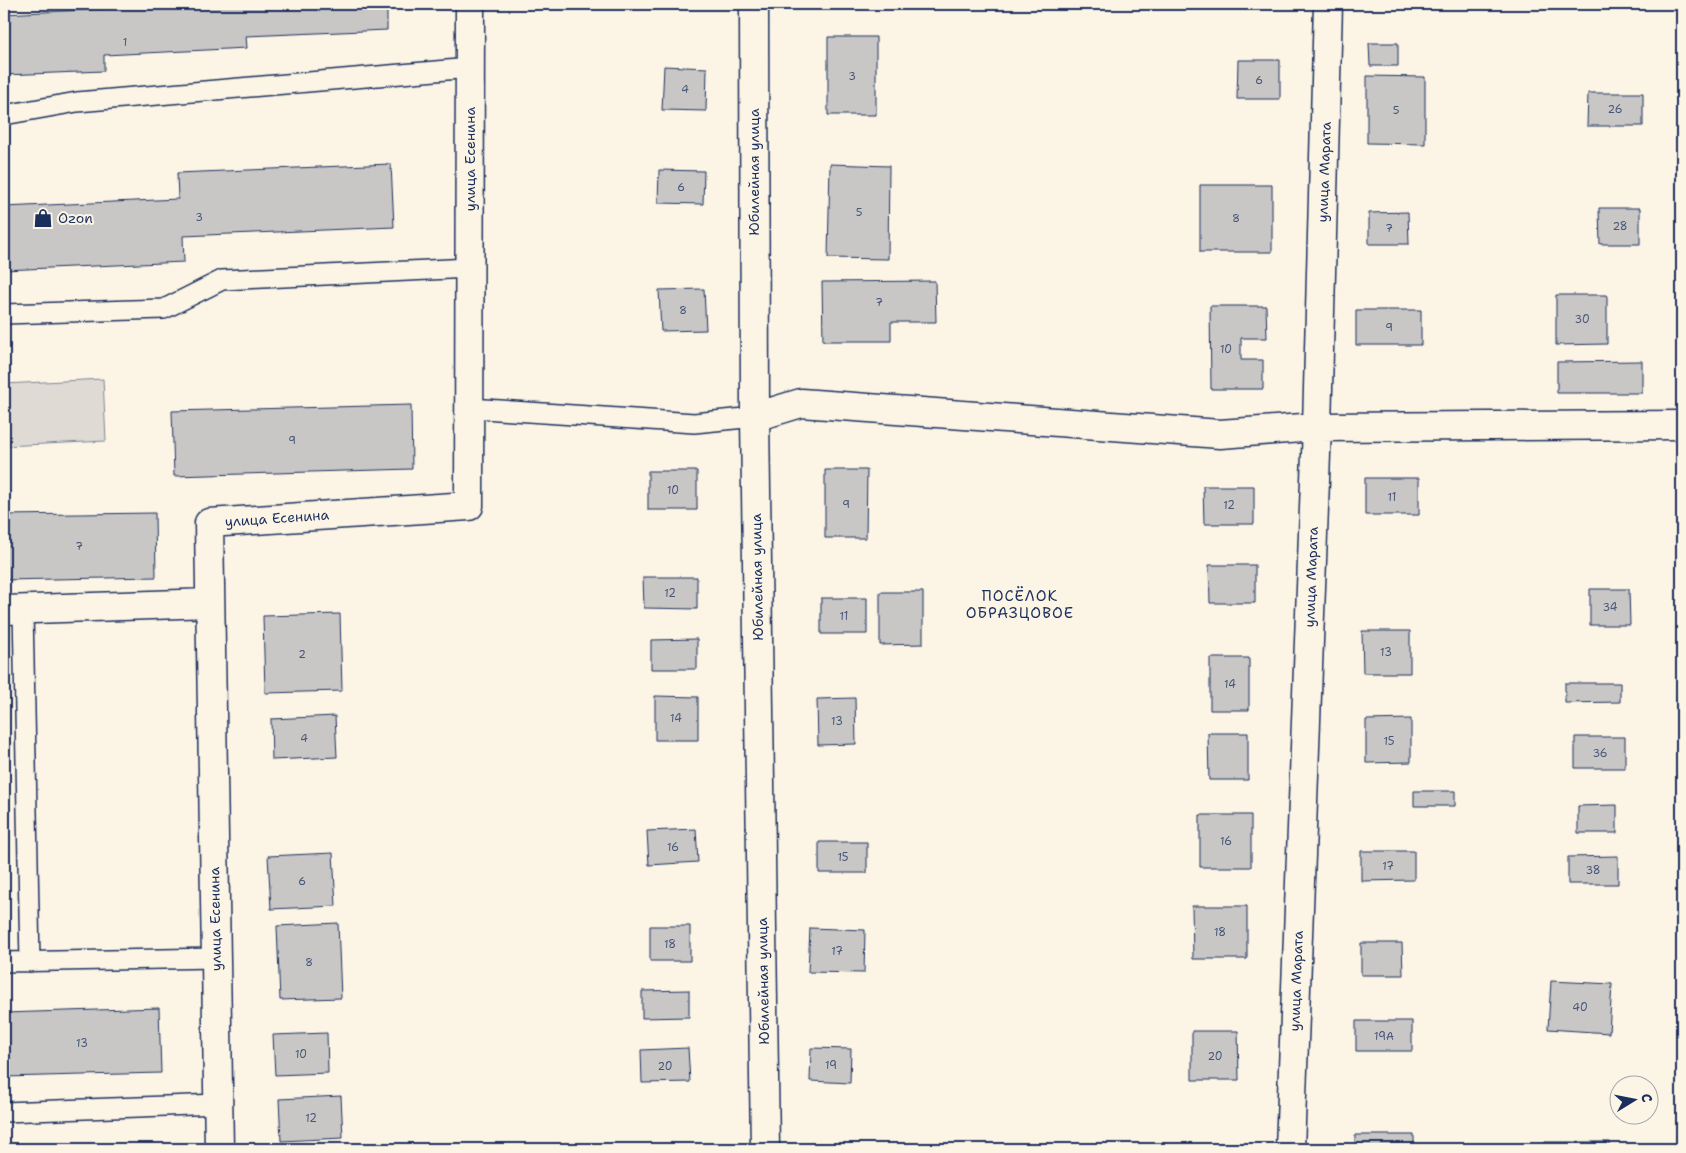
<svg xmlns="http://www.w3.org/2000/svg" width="1686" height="1153" viewBox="0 0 1686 1153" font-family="'Shantell Sans',sans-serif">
<rect width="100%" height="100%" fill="#fcf5e5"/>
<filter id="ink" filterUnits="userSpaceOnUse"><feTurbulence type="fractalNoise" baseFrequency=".02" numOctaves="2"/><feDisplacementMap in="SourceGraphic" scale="10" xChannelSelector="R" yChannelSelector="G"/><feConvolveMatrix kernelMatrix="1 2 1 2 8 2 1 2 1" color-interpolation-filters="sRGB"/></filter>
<g filter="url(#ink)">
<!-- green -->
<path fill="#dfdbd4" stroke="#7d8599" d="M 103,379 L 106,441 L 4,446 L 4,384 Z"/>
<!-- building -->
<path fill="#c8c7c6" stroke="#1b2f5e" d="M 104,4 L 421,4 L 421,7 L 387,9 L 387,30 L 246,36 L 247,48 L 104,55 L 104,71 L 4,75 L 4,14 L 104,9 Z
M 1576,4 L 1643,4 L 1643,6 L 1576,6 Z
M 828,37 L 876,37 L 876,115 L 828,115 Z
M 1369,43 L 1398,43 L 1398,66 L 1370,66 Z
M 1238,60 L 1280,60 L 1280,99 L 1237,99 Z
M 664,66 L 707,68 L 706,111 L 662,110 Z
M 1367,76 L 1425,77 L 1425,144 L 1367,143 Z
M 1588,93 L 1643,93 L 1643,126 L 1587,126 Z
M 391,164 L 394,227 L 183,236 L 184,262 L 4,270 L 4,207 L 178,199 L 177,173 Z
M 830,164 L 889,166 L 888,259 L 828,258 Z
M 659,170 L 704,171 L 703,204 L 658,203 Z
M 1200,185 L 1272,185 L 1272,252 L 1200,252 Z
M 1599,208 L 1640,208 L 1640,244 L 1600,244 Z
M 1408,212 L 1409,244 L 1369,244 L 1369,213 Z
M 935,281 L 936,322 L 891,322 L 891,341 L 823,341 L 822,282 Z
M 704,289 L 706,330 L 661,331 L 659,290 Z
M 1556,295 L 1607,295 L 1607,344 L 1556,345 Z
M 1210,306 L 1266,306 L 1267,338 L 1241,338 L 1241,360 L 1263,360 L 1263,389 L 1211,389 Z
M 1356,310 L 1421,310 L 1421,345 L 1356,345 Z
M 1642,361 L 1642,393 L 1557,393 L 1557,362 Z
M 411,405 L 412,469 L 174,476 L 172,411 Z
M 825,470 L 867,470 L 866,538 L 825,538 Z
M 648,471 L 697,471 L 697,510 L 648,510 Z
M 1365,478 L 1419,478 L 1419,515 L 1365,515 Z
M 1203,486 L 1254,486 L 1254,524 L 1204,524 Z
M 155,513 L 156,577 L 4,580 L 4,515 Z
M 1209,565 L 1255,565 L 1255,603 L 1210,603 Z
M 643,577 L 697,577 L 697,609 L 644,608 Z
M 1590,589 L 1629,589 L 1630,625 L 1590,625 Z
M 880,592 L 923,592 L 923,644 L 880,645 Z
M 821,598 L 867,598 L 867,634 L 821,634 Z
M 340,614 L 342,691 L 265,693 L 263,616 Z
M 1362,631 L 1410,631 L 1410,673 L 1363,673 Z
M 697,639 L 697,669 L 651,669 L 651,640 Z
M 1210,658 L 1249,658 L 1249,710 L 1210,710 Z
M 1565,683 L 1620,683 L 1620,702 L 1565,703 Z
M 655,696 L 698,697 L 698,740 L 655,740 Z
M 855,698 L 856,744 L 818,745 L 817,699 Z
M 335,716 L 337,757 L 272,760 L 271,719 Z
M 1411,719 L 1411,762 L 1366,763 L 1366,720 Z
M 1208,733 L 1248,733 L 1248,780 L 1209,780 Z
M 1575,737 L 1625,737 L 1625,768 L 1575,768 Z
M 1414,791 L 1455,791 L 1455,806 L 1414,806 Z
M 1617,805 L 1617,833 L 1578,833 L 1578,806 Z
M 1200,815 L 1251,815 L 1251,867 L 1200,867 Z
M 696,829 L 698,862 L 649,865 L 647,831 Z
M 819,842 L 867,842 L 867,873 L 819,873 Z
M 1361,851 L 1414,851 L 1414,880 L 1361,881 Z
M 333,853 L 336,906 L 271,909 L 268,856 Z
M 1618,856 L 1618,884 L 1568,884 L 1568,857 Z
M 1192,906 L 1247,906 L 1247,959 L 1193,959 Z
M 338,923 L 341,998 L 280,1000 L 277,926 Z
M 650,926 L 690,926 L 690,961 L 650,961 Z
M 810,928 L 865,930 L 864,973 L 808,972 Z
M 1361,943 L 1402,943 L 1403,975 L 1361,975 Z
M 1551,981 L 1612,984 L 1609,1033 L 1548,1029 Z
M 689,990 L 689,1017 L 642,1018 L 642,991 Z
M 159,1008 L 161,1073 L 4,1077 L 4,1013 Z
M 1356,1021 L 1412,1021 L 1412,1051 L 1356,1051 Z
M 1192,1031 L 1238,1031 L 1239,1080 L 1192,1080 Z
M 327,1033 L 328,1073 L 275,1075 L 273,1035 Z
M 688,1048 L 690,1082 L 642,1083 L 641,1050 Z
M 811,1048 L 851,1049 L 850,1083 L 810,1081 Z
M 341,1096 L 343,1138 L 281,1141 L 279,1099 Z
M 1355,1135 L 1414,1135 L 1414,1149 L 1355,1149 Z
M 1545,1142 L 1610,1142 L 1610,1149 L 1545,1149 Z"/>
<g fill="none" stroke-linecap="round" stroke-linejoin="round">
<!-- service casing -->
<g stroke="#1b2f5e" stroke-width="22">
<path id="service" d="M 4,115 L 77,102 L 470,68
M 4,314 L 164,309 L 222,280 L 470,268
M 469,408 L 694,423 L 755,417
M 23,610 L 30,962
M 4,962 L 216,958
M 4,1112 L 219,1104"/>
</g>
<!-- minor casing -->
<g stroke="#1b2f5e" stroke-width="31">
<path id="minor" d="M 754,4 L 755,417 L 765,1149
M 755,417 L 801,403 L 1220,434 L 1317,427 L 1682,425
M 4,610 L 210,603
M 219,1149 L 209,523 L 469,506 L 470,4
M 1290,1149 L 1317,427 L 1328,4"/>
</g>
<!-- service -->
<use href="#service" stroke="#fcf5e5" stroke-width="19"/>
<!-- minor -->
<use href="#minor" stroke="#fcf5e5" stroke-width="28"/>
</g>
</g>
<!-- icons -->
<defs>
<g id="shop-bare" transform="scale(1.5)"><path d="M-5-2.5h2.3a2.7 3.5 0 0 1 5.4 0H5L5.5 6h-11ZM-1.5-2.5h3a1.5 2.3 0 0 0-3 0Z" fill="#1b2f5e" stroke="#fcf5e5" stroke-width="2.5" paint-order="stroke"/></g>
</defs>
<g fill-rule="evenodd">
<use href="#shop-bare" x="43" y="218"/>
</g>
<g text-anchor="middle" stroke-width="4" stroke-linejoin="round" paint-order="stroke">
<!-- number labels -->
<g font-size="11" fill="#465578">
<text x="125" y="46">1</text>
<text x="852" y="80">3</text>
<text x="1259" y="84">6</text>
<text x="685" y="93">4</text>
<text x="1615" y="113">26</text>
<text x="1396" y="114">5</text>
<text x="681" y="191">6</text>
<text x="859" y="216">5</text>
<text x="199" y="221">3</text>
<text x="1236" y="222">8</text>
<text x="1620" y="230">28</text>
<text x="1389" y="232">7</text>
<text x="879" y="306">7</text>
<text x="683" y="314">8</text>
<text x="1582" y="323">30</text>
<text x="1389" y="331">9</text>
<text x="1226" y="353">10</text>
<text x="292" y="444">9</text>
<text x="673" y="494">10</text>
<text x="1392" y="501">11</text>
<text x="846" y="508">9</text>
<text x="1229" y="509">12</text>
<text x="79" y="550">7</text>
<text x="670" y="597">12</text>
<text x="1610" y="611">34</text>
<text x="844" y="620">11</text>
<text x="1386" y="656">13</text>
<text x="302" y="658">2</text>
<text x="1230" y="688">14</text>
<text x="676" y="722">14</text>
<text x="837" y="725">13</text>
<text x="304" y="742">4</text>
<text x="1389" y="745">15</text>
<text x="1600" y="757">36</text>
<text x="1226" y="845">16</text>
<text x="673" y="851">16</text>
<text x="843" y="861">15</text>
<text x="1388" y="870">17</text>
<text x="1593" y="874">38</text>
<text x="302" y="885">6</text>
<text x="1220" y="936">18</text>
<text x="670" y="948">18</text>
<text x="837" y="955">17</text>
<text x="309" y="966">8</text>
<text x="1580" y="1011">40</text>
<text x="1384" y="1040">19А</text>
<text x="82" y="1047">13</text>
<text x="301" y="1058">10</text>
<text x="1215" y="1060">20</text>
<text x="831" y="1069">19</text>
<text x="665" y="1070">20</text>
<text x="311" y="1122">12</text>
</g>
<!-- street labels -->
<g font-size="14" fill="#1b2f5e" stroke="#fcf5e5">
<text transform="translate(470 159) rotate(-90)" y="5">улица Есенина</text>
<text transform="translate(754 172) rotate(-90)" y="5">Юбилейная улица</text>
<text transform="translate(1324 172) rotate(-88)" y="5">улица Марата</text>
<text transform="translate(277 518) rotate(-4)" y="5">улица Есенина</text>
<text transform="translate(757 577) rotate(-91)" y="5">Юбилейная улица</text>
<text transform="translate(1311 577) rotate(-88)" y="5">улица Марата</text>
<text transform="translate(215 919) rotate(-91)" y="5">улица Есенина</text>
<text transform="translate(763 981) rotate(-91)" y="5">Юбилейная улица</text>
<text transform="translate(1296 981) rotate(-88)" y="5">улица Марата</text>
</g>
<!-- poi labels -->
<g font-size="14" fill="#1b2f5e" stroke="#fcf5e5" text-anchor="start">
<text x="58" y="223">Ozon</text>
</g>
<!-- neighbourhood labels -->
<g font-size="15" letter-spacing="1" fill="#1b2f5e" stroke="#fcf5e5">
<text x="1020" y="601">ПОСЁЛОК<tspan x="1020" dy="17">ОБРАЗЦОВОЕ</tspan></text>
</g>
</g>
<!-- margin -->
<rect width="1686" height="1153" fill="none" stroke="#fcf5e5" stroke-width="20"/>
<rect x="10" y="10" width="1666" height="1133" fill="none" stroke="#1b2f5e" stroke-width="2" filter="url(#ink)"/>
<!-- north arrow -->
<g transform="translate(1634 1100) rotate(80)"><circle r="24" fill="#fcf5e5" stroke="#a2a6af"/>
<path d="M0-4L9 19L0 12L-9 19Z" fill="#1b2f5e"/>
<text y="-8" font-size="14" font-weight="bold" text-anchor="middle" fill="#1b2f5e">С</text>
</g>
</svg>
